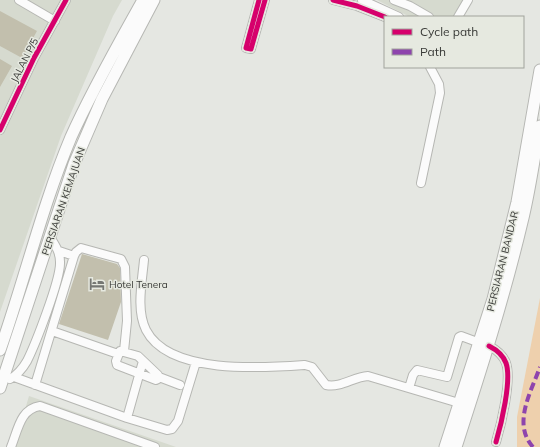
<svg xmlns="http://www.w3.org/2000/svg" width="540" height="447" viewBox="0 0 540 447" font-family="Mulish,sans-serif">
<rect width="100%" height="100%" fill="#e5e7e2"/>
<!-- built -->
<path fill="#d6dacf" d="M 0,0 L 122,0 L 113,16 L 61,136 L 0,312 Z
M 377,0 L 471,0 L 462,17 L 410,17 Z
M 29,396 L 176,447 L 14,447 Z"/>
<!-- green -->
<path fill="#eed0ad" d="M 540,298 L 540,447 L 517,447 L 517,417 Z"/>
<!-- building -->
<path fill="#c2bfad" d="M 0,11 L 37,31 L 22,58 L 0,46 Z
M 0,59 L 12,66 L 0,87 Z
M 82,254 L 117,264 L 120,268 L 121,302 L 108,340 L 59,324 Z"/>
<g fill="none" stroke-linecap="round" stroke-linejoin="round">
<!-- minor casing -->
<g stroke="#b6b7b3" stroke-width="10">
<path id="minor" d="M 19,0 L 55,21
M 259,0 L 246,48 L 251,49 L 265,0
M 333,0 L 357,6 L 385,17
M 362,0 L 399,17
M 394,0 L 410,6 L 429,17
M 458,17 L 468,0
M 0,130 L 34,58 L 66,0
M 421,183 L 440,93 L 439,84 L 430,67
M 74,256 L 76,252 L 81,248 L 121,259 L 125,267 L 127,321 L 124,351
M 144,260 C 142,282 136,310 146,330 C 169,375 263,368 305,365 L 312,367 L 326,385 C 341,388 353,377 368,376 L 459,403
M 52,331 L 118,354
M 489,346 C 497,350 503,355 506,363 C 512,380 501,425 496,442
M 120,351 L 138,356 L 158,375 L 158,379 L 156,380 L 117,365 L 116,361 Z
M 14,377 L 127,418 L 167,430 L 172,429 L 178,421 L 196,362
M 159,377 L 180,385
M 10,379 C 17,375 23,368 27,361 C 35,345 61,279 60,262 C 60,252 55,245 50,237
M 35,385 L 74,256 L 59,251
M 409,388 L 413,375 L 417,370 L 447,377 L 459,337 L 461,336 L 480,343
M 127,418 L 143,361
M 11,447 C 18,430 20,409 40,406 L 155,447"/>
</g>
<!-- major casing -->
<g stroke="#b6b7b3" stroke-width="13">
<path id="major" d="M 0,350 C 25,279 42,206 71,137 C 92,90 118,45 143,0
M 0,388 L 74,164 L 102,99 L 154,0
M 445,447 L 493,299 L 517,202 L 540,70
M 456,447 C 480,373 504,298 522,222 C 530,190 534,158 540,126"/>
</g>
<!-- minor -->
<use href="#minor" stroke="#fbfbfb" stroke-width="8"/>
<!-- major -->
<use href="#major" stroke="#fbfbfb" stroke-width="11"/>
<!-- quiet -->
<path stroke="#8e44ad" stroke-width="4" stroke-dasharray="8 4" stroke-linecap="butt" d="M 533,447 C 512,424 531,392 540,367"/>
<!-- cycleway casing -->
<g stroke="#e6e9e0" stroke-width="8">
<path id="cycleway" d="M 259,0 L 246,48 L 251,49 L 265,0
M 333,0 L 357,6 L 385,17
M 0,130 L 34,58 L 66,0
M 489,346 C 497,350 503,355 506,363 C 512,380 501,425 496,442"/>
</g>
<!-- cycleway -->
<use href="#cycleway" stroke="#d6006c" stroke-width="5"/>
</g>
<!-- icons -->
<defs>
<g id="hotel-bare" transform="scale(1.2)"><path d="M-6-4.5h1.5V1H6V5H4.5V3h-9V5H-6ZM-4 0a1.8 1.8 0 1 1 3.6 0ZM.5 0V-2.5h3Q6-2.5 6 0Z" fill="#757773" stroke="#e6e9e0" stroke-width="2.5" paint-order="stroke"/></g>
</defs>
<g fill-rule="evenodd">
<use href="#hotel-bare" x="97" y="284"/>
</g>
<g text-anchor="middle" stroke-width="3" stroke-linejoin="round" paint-order="stroke">
<!-- street labels -->
<g font-size="10" fill="#393a37" stroke="#e6e9e0">
<text transform="translate(24 60) rotate(-63)" y="4">JALAN P/5</text>
<text transform="translate(63 201) rotate(-71)" y="4">PERSIARAN KEMAJUAN</text>
<text transform="translate(502 261) rotate(-76)" y="4">PERSIARAN BANDAR</text>
</g>
<!-- poi labels -->
<g font-size="10" fill="#393a37" stroke="#e6e9e0" text-anchor="start">
<text x="109" y="288">Hotel Tenera</text>
</g>
</g>
<!-- legend -->
<rect x="384" y="16" width="140" height="52" fill="#e6e9e0" stroke="#a1a39c"/>
<rect x="392" y="29" width="20" height="6" fill="#d6006c" stroke="#a1a39c"/>
<text x="420" y="36" font-size="12" fill="#393a37">Cycle path</text>
<rect x="392" y="49" width="20" height="6" fill="#8e44ad" stroke="#a1a39c"/>
<text x="420" y="56" font-size="12" fill="#393a37">Path</text>
</svg>
